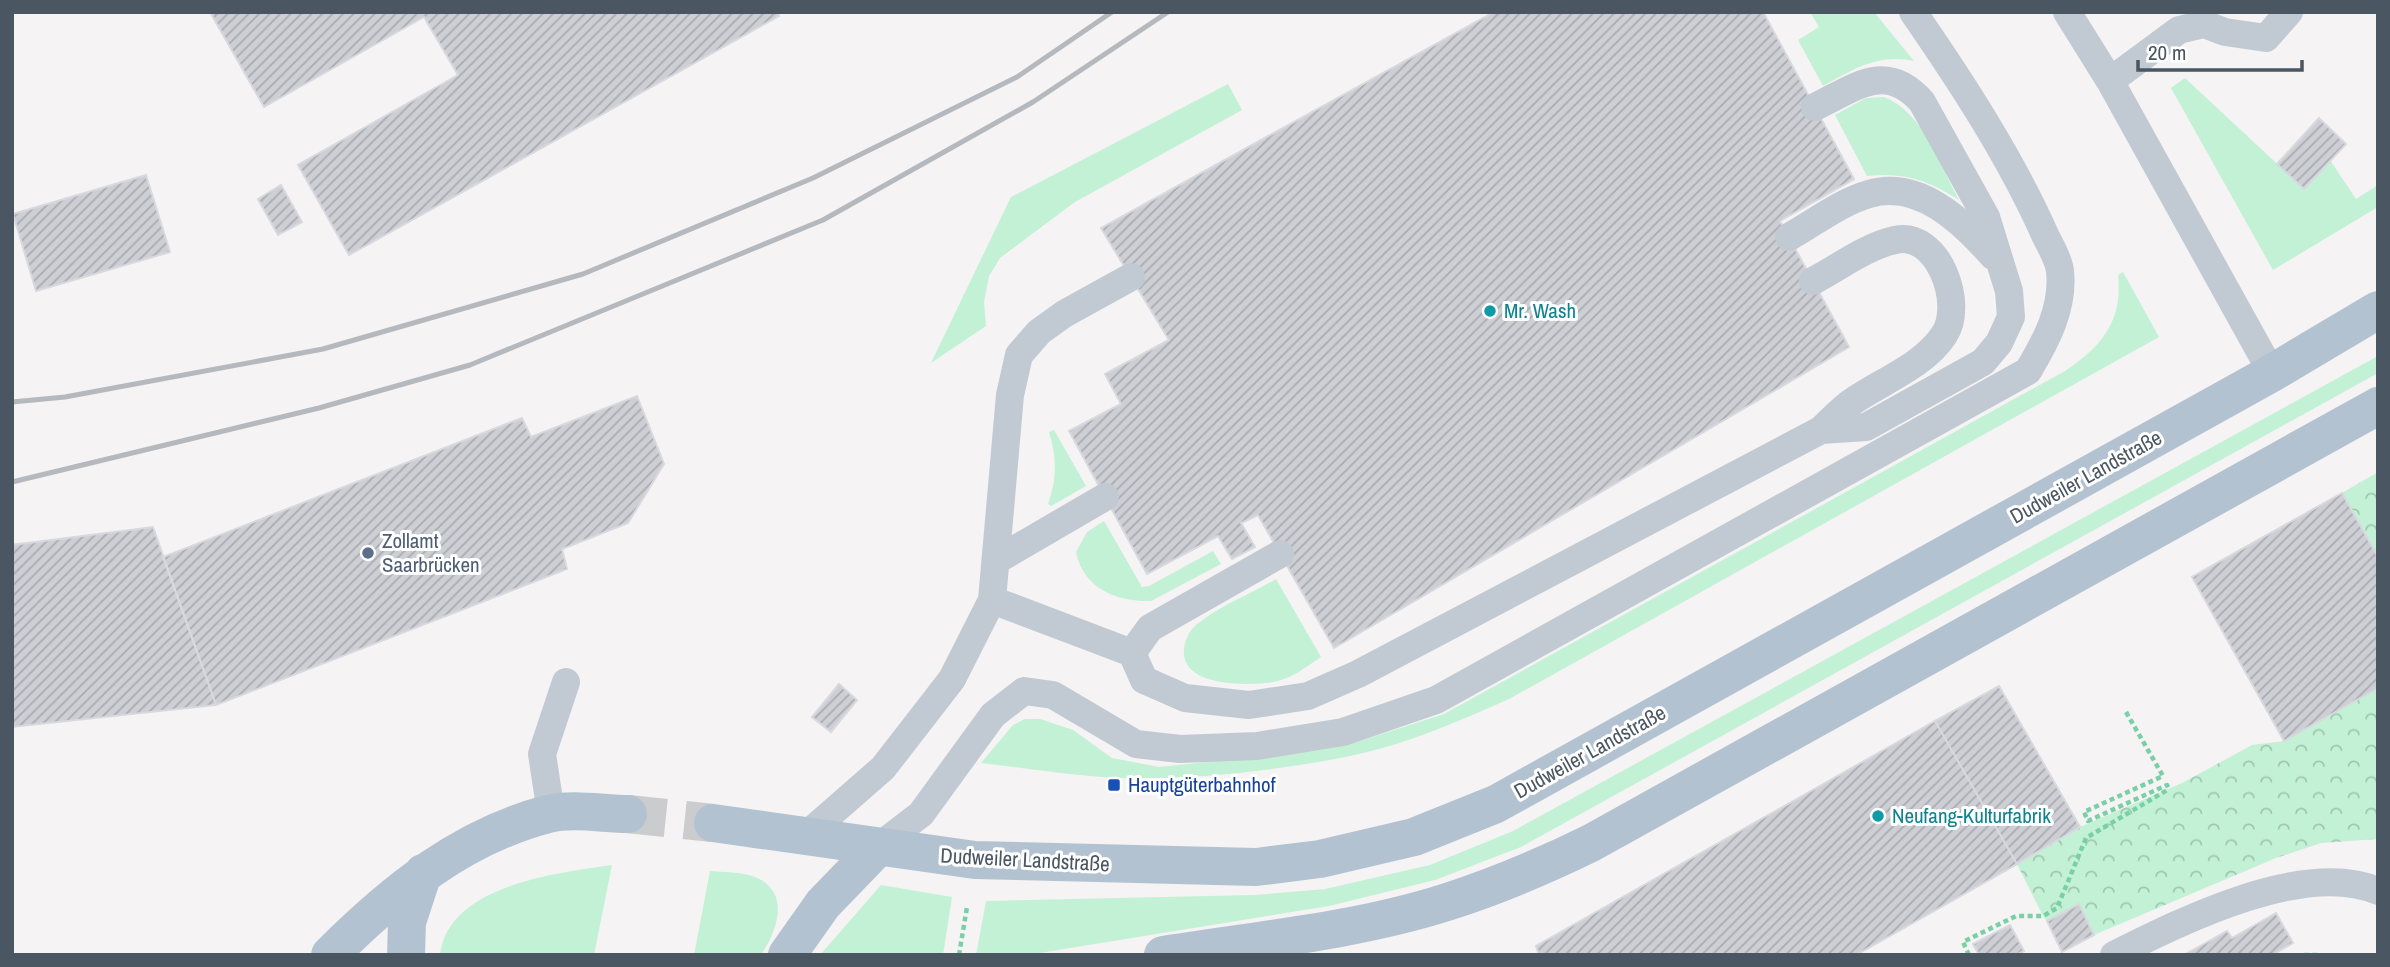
<svg xmlns="http://www.w3.org/2000/svg" width="2390" height="967" viewBox="0 0 2390 967" font-family="'Archivo Narrow',sans-serif">
<defs>
<pattern id="forest-crowns" width="20" height="18" patternUnits="userSpaceOnUse" patternTransform="scale(1.75)"><rect width="20" height="18" fill="#c3f1d5"/><path d="M2 6a3 3 0 1 1 6 0M12 15a3 3 0 1 1 6 0" fill="none" stroke="#a0c6b0"/></pattern>
<pattern id="building-hatch" width="6" height="6" patternUnits="userSpaceOnUse" patternTransform="scale(1.75)"><rect width="6" height="6" fill="#cdcfd5"/><path d="M-1 1l2-2M0 6l6-6M5 7l2-2" fill="none" stroke="#a8abb0"/></pattern>
</defs>
<rect width="100%" height="100%" fill="#f5f3f3"/>
<!-- grass -->
<path fill="#c3f1d5" d="M 1810,12 L 1874,12 L 1914,61 C 1879,53 1853,69 1823,86 L 1798,40 L 1819,27 Z
M 2185,78 L 2303,188 L 2330,160 L 2356,199 L 2378,185 L 2378,207 L 2273,270 L 2171,88 Z
M 1228,84 L 1242,110 L 1075,202 L 1000,258 L 989,276 L 984,302 L 986,326 L 931,363 L 1011,197 Z
M 1884,97 C 1923,112 1940,165 1959,200 C 1928,180 1904,172 1867,176 L 1835,115 L 1866,98 Z
M 2123,272 L 2159,337 L 1509,699 C 1461,720 1410,743 1359,754 C 1291,769 1189,781 1119,778 C 1073,776 1027,768 981,763 L 1013,725 L 1025,719 L 1040,719 L 1073,730 L 1112,758 L 1159,767 L 1310,751 L 1357,742 L 1444,714 L 2065,371 C 2102,346 2123,321 2118,275 Z
M 2378,356 L 2378,373 L 1521,847 L 1435,880 L 1329,906 L 1027,955 L 976,955 L 986,901 L 1255,895 L 1325,889 L 1430,865 L 1513,831 Z
M 1054,430 L 1086,486 L 1051,506 L 1048,504 C 1057,479 1057,457 1049,432 Z
M 1104,521 L 1142,587 L 1149,586 L 1213,551 L 1221,564 L 1151,601 C 1116,602 1083,588 1076,552 L 1087,532 Z
M 1276,579 L 1321,657 C 1306,667 1291,679 1273,682 C 1247,686 1180,687 1184,649 C 1185,640 1189,631 1196,625 C 1219,606 1251,594 1276,579 Z
M 612,865 L 594,955 L 440,955 C 448,885 557,873 612,865 Z
M 710,871 C 722,872 737,872 749,875 C 791,887 780,927 761,955 L 694,955 Z
M 881,885 L 952,897 L 943,955 L 820,955 Z"/>
<!-- forest -->
<path fill="url(#forest-crowns)" d="M 2378,472 L 2378,557 L 2342,493 Z
M 2378,688 L 2378,839 L 2321,843 L 2276,858 L 2094,935 L 2079,905 L 2047,921 L 2043,916 L 2017,864 L 2080,827 L 2182,783 L 2252,745 L 2284,741 Z"/>
<!-- building -->
<path fill="url(#building-hatch)" stroke="#d7d9de" stroke-width="2" d="M 210,12 L 777,12 L 779,16 L 349,255 L 298,165 L 458,75 L 424,17 L 264,107 Z
M 1494,12 L 1763,12 L 1854,179 L 1780,221 L 1849,347 L 1334,648 L 1258,515 L 1241,523 L 1255,547 L 1232,559 L 1218,536 L 1147,574 L 1069,431 L 1121,404 L 1105,374 L 1169,340 L 1101,228 Z
M 2319,118 L 2346,144 L 2304,189 L 2277,164 Z
M 146,175 L 170,252 L 36,291 L 13,214 Z
M 281,185 L 302,222 L 278,235 L 258,199 Z
M 637,396 L 664,464 L 628,523 L 562,549 L 567,569 L 216,705 L 163,557 L 522,418 L 531,437 Z
M 2342,493 L 2378,557 L 2378,688 L 2284,741 L 2192,577 Z
M 153,527 L 216,705 L 12,727 L 12,545 Z
M 839,684 L 857,700 L 831,732 L 812,717 Z
M 1999,686 L 2080,827 L 2017,864 L 1935,721 Z
M 1935,721 L 2017,864 L 1856,955 L 1539,955 L 1536,946 Z
M 2079,904 L 2094,935 L 2062,952 L 2047,921 Z
M 2276,913 L 2293,943 L 2272,955 L 2184,955 L 2227,931 L 2232,938 Z
M 2010,925 L 2024,951 L 2016,955 L 1979,955 L 1973,944 Z"/>
<g fill="none" stroke-linecap="round" stroke-linejoin="round">
<!-- primary-tunnel -->
<path stroke="#caccce" stroke-width="38" stroke-dasharray="38 19" stroke-linecap="butt" d="M 628,814 L 713,823"/>
<!-- path -->
<path stroke="#7ad0a6" stroke-width="4.5" stroke-dasharray="5 3.5" stroke-linecap="butt" d="M 2126,712 L 2163,776 L 2084,812 L 2088,821 L 2167,785 L 2169,789
M 959,955 L 967,907
M 1969,955 L 1963,942 L 2016,916 L 2043,916 L 2057,908 L 2086,838 L 2169,789
M 2304,955 L 2321,955"/>
<!-- lane -->
<path stroke="#c1cad2" stroke-width="28" d="M 2067,12 L 2110,81 L 2272,373
M 2110,81 L 2179,30 L 2204,24 L 2225,32 L 2266,38 L 2289,12
M 1815,107 C 1856,87 1886,61 1922,102 L 1986,217 L 2009,291 L 2011,317 L 1999,343 L 1983,362 L 1866,427 L 1821,430
M 1789,237 C 1814,223 1841,202 1869,194 C 1919,179 1963,222 1993,256
M 997,560 L 1105,497
M 992,600 L 1132,653 L 1144,680 L 1185,698 L 1249,705 L 1308,696 L 1358,674 L 1821,430 C 1830,421 1839,412 1849,404 C 1879,382 1923,367 1944,335 C 1965,304 1938,230 1895,240 C 1867,246 1838,268 1813,281
M 1132,653 L 1150,628 L 1280,554
M 551,813 L 542,754 L 566,682
M 803,838 L 883,768 L 952,679 L 992,600 L 1010,395 L 1019,355 L 1039,332 L 1064,314 L 1131,277
M 878,847 L 921,814 L 993,715 L 1024,691 L 1053,695 L 1136,744 L 1180,749 L 1257,746 L 1343,732 L 1436,700 L 2028,371 C 2046,341 2064,308 2060,271 C 2059,260 2051,247 2046,237 C 2011,158 1962,83 1913,12
M 2114,955 C 2180,922 2304,859 2378,891"/>
<!-- primary -->
<path stroke="#b3c2d1" stroke-width="38" d="M 713,823 L 975,860 L 1256,867 L 1320,859 L 1414,837 L 1496,804 L 2272,373 L 2378,310
M 330,955 C 392,893 462,836 548,814 C 572,808 604,814 628,814
M 406,955 L 407,922 L 423,873
M 787,955 L 823,904 L 878,847
M 1163,955 C 1258,940 1356,931 1447,902 C 1497,886 1544,866 1591,843 L 2378,406"/>
<!-- rail -->
<path stroke="#b5b8bd" stroke-width="5" d="M 12,402 L 65,397 L 323,349 L 583,274 L 813,178 L 1017,77 L 1112,12
M 12,482 L 319,408 L 470,365 L 823,220 L 1033,102 L 1168,12"/>
</g>
<!-- markers -->
<g fill="#0f9aa8" stroke="#fff" stroke-width="2.5">
<circle cx="1490" cy="311" r="7"/>
<circle cx="1878" cy="816" r="7"/>
</g>
<circle fill="#5c6f8a" stroke="#fff" stroke-width="2.5" cx="368" cy="553" r="7"/>
<rect fill="#1a4fb4" stroke="#fff" stroke-width="2.5" x="1107" y="778" width="14" height="14" rx="3.5"/>
<g text-anchor="middle" stroke-width="6" stroke-linejoin="round" paint-order="stroke">
<!-- culture labels -->
<g font-size="21" fill="#0d838f" stroke="#fff" text-anchor="start">
<text x="1504" y="318">Mr. Wash</text>
<text x="1892" y="823">Neufang-Kulturfabrik</text>
</g>
<!-- street labels -->
<g font-size="21" fill="#4a5661" stroke="#fff">
<text transform="translate(2086 477) rotate(-29)" y="7">Dudweiler Landstraße</text>
<text transform="translate(1590 752) rotate(-29)" y="7">Dudweiler Landstraße</text>
<text transform="translate(1025 860) rotate(3)" y="7">Dudweiler Landstraße</text>
</g>
<!-- service labels -->
<g font-size="21" fill="#4e5e75" stroke="#fff" text-anchor="start">
<text x="382" y="548">Zollamt<tspan x="382" dy="24">Saarbrücken</tspan></text>
</g>
<!-- transit labels -->
<g font-size="21" fill="#164399" stroke="#fff" text-anchor="start">
<text x="1128" y="792">Hauptgüterbahnhof</text>
</g>
</g>
<!-- border -->
<rect width="2390" height="967" fill="none" stroke="#4a5661" stroke-width="28"/>
<!-- scale -->
<path d="M2138 60v10h164v-10" fill="none" stroke="#4a5661" stroke-width="3.5"/>
<text x="2148" y="60" font-size="21" fill="#4a5661" stroke="#ffffff" stroke-width="5" paint-order="stroke">20 m</text>
</svg>
